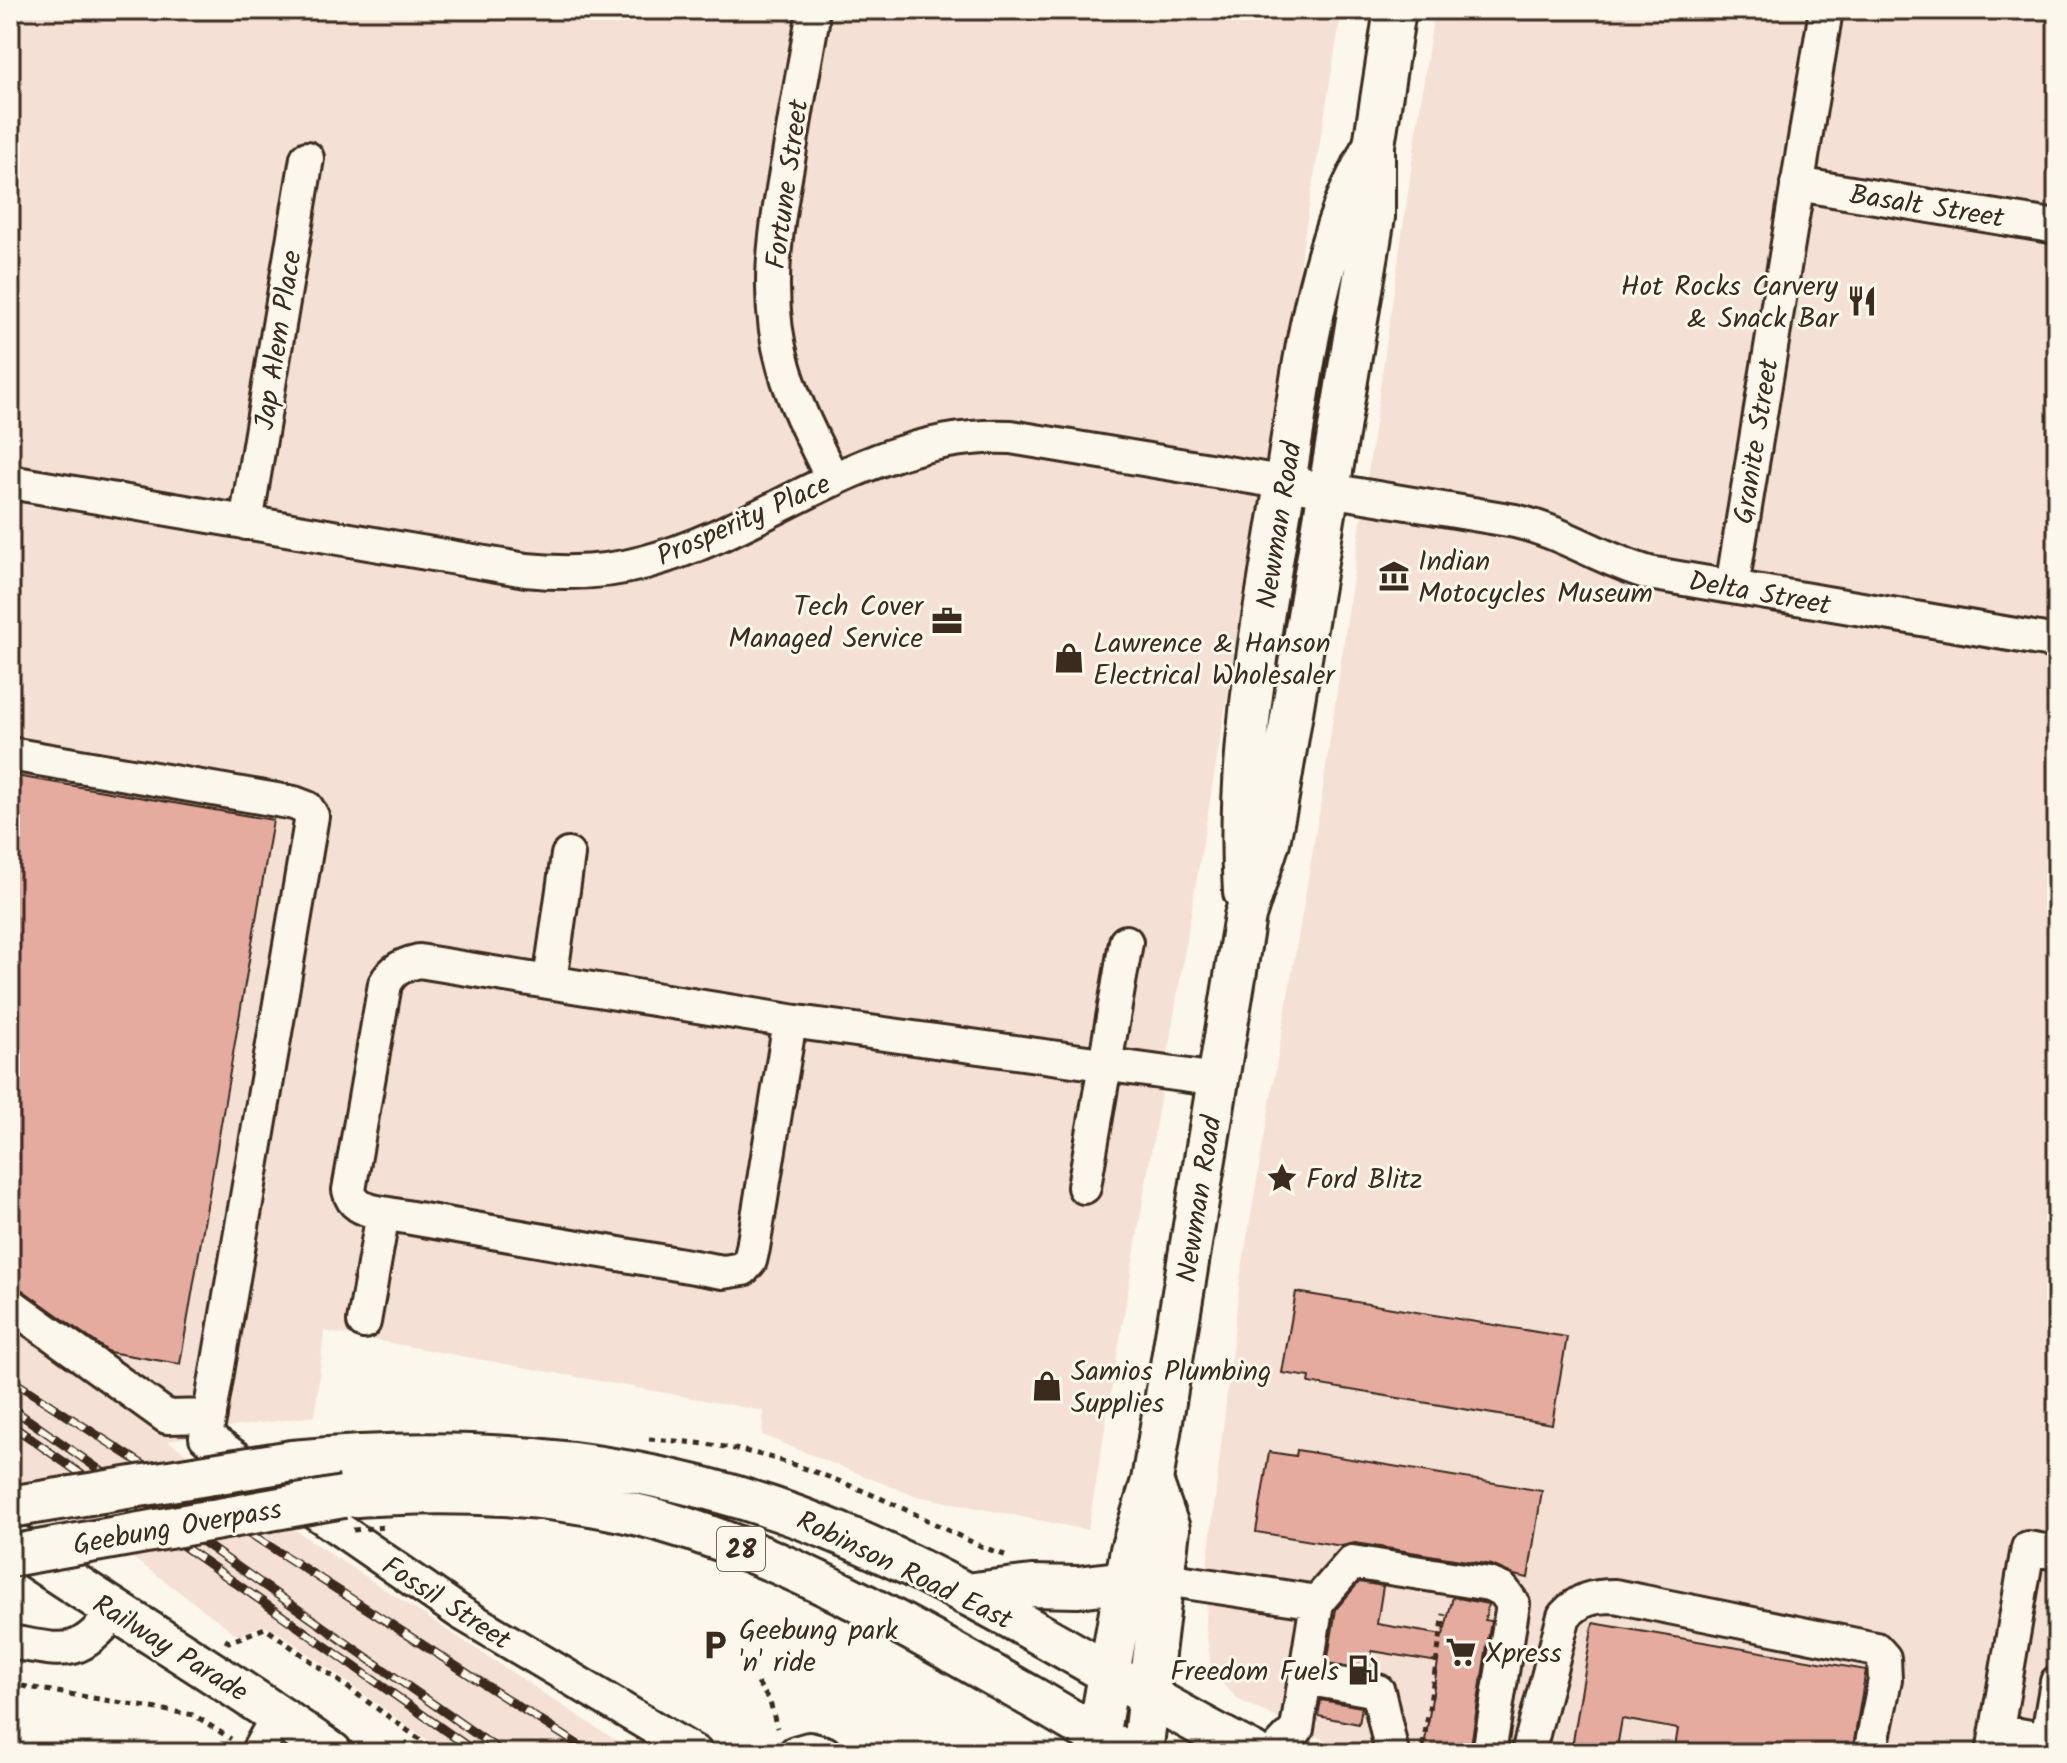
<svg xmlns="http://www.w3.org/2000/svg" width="2067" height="1763" viewBox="0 0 2067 1763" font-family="Kalam,sans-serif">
<rect width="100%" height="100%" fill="#fbf7ec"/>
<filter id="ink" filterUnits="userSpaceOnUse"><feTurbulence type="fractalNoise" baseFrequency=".0125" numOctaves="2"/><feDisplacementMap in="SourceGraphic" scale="16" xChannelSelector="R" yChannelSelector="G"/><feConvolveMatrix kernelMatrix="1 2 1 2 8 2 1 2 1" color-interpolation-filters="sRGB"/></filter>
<g filter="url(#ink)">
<!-- built -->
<path fill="#f4e0d5" d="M 10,10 L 1342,10 L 1088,1530 L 912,1495 L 762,1435 L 764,1411 L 324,1331 L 315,1416 L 238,1426 L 168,1441 L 314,1543 L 635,1753 L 445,1753 L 281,1634 L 262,1625 L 239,1636 L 150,1570 L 10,1473 Z
M 1434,10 L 2057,10 L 2057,1753 L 1352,1753 L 1239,1700 L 1217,1678 L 1210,1663 L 1206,1627 L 1208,1559 L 1240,1280 L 1321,802 Z"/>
<!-- building -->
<path fill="#e4ab9e" stroke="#3b2a1e" stroke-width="2" d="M 10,775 L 273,820 L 180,1364 L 109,1352 L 21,1289 L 10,1284 Z
M 1296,1292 L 1567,1337 L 1552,1424 L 1309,1383 L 1310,1377 L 1282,1373 Z
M 1297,1450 L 1542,1491 L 1528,1578 L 1514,1575 L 1492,1565 L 1355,1543 L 1342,1546 L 1256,1532 L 1269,1452 L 1296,1456 Z
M 1359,1582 L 1383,1586 L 1377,1624 L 1443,1635 L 1453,1597 L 1488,1604 L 1485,1620 L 1491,1621 L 1470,1751 L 1467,1753 L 1423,1753 L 1438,1662 L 1372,1651 L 1369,1670 L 1327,1663 L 1336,1609 Z
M 1593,1623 L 1866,1670 L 1852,1753 L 1674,1753 L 1678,1729 L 1622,1719 L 1616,1753 L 1571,1753 Z
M 1321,1700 L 1362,1707 L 1359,1724 L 1318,1716 Z"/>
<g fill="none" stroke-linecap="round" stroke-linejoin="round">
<!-- minor casing -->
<g stroke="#3b2a1e" stroke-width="38">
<path id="minor" d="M 812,22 C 804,67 796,111 789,155 C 776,227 763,296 784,367 C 795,406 815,443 833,480
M 1797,184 L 2057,227
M 10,482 L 526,570 C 566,574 607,573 646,562 C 771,528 873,430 1011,437 L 1515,521 C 1563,532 1603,560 1649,573 L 2057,642
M 246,523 L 307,158
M 1732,587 L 1826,10
M 10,754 L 294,803 L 307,808 L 312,816 L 206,1437 L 461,1613 L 696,1753
M 550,981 L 568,855
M 790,1021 L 753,1248 L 750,1261 L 743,1269 L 723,1272 L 377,1212 C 363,1209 352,1205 349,1190 L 385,984 C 393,969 403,965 419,961 L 790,1021 L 1218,1080
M 1084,1187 L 1126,942
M 10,1304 L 167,1417 L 210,1416
M 364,1322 L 383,1213
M 1165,1579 L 1317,1602
M 10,1642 C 65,1651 77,1659 115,1612
M 1305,1678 L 1378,1691 L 1392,1753
M 1997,1731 L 2047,1740 L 2057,1682
M 257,1753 L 278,1715
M 795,1753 L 809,1749 L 825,1753
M 1274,1753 L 1297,1729 L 1317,1602 L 1352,1562 L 1489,1584 L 1503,1590 L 1513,1604 L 1489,1753
M 1528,1753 L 1564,1616 C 1580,1599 1592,1596 1615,1596 L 1876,1649 L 1884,1658 L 1885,1680 L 1870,1753
M 1993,1753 L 2028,1548 L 2057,1553"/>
</g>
<!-- major casing -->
<g stroke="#3b2a1e" stroke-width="46">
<path id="major" d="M 1244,892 C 1236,764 1259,640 1280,514 C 1297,414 1306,309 1342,213 C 1349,192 1361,172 1370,152
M 292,1461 C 483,1442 671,1461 848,1537 C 989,1597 1117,1683 1253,1753
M 343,1497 C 451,1489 558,1492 662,1521 C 791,1558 912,1629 1028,1695 C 1062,1714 1094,1735 1128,1753
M 10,1541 C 116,1614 227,1678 332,1753
M 965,1594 L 1032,1586 L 1078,1587 L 1126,1581
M 1098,1737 L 1131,1550 L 1152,1481 L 1245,916 L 1269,842 L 1277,803 L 1374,217 L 1374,145 L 1395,10
M 1142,1753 L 1169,1529 L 1152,1481"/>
</g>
<!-- path -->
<path stroke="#3b2a1e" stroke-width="5" stroke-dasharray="6 6" stroke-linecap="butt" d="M 649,1439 C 677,1441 706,1443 735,1449 C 792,1460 862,1489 915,1514 C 945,1528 973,1545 1005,1555
M 225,1640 L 229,1642 L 265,1628 L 439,1753
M 758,1683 L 770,1702 L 777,1728
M 10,1684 L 194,1715 L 231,1739
M 1423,1746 L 1444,1614"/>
<!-- minor -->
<use href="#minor" stroke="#fbf7ec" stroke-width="32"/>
<!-- major -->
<use href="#major" stroke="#fbf7ec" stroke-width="40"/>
<!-- rail casing -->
<g stroke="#3b2a1e" stroke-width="9">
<path id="rail" d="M 10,1379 L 591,1753
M 10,1407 L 503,1753
M 10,1424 L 477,1753"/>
</g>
<!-- rail -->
<use href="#rail" stroke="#fbf7ec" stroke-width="6" stroke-dasharray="18" stroke-linecap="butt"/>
<!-- major-bridge casing -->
<g stroke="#3b2a1e" stroke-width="46" stroke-linecap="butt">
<path id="major-bridge" d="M 10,1507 L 292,1461
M 10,1556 L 343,1497"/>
</g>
<!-- path-bridge -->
<path stroke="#3b2a1e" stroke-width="5" stroke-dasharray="6 6" stroke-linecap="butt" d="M 353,1530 L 385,1527"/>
<!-- major-bridge -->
<use href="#major-bridge" stroke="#fbf7ec" stroke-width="40"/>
</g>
</g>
<!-- icons -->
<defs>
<g id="restaurant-bare" transform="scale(2.4)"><path d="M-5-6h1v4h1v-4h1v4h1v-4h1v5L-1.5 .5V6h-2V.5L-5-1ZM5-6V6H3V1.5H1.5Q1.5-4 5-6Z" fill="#3b2a1e" stroke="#fbf7ec" stroke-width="2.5" paint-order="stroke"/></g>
<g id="museum-bare" transform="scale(2.4)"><path d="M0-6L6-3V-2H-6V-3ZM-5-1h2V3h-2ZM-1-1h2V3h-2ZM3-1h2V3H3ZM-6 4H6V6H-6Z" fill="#3b2a1e" stroke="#fbf7ec" stroke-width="2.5" paint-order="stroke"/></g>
<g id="office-bare" transform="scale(2.4)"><path d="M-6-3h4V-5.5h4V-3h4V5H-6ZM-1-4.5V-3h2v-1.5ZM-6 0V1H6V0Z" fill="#3b2a1e" stroke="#fbf7ec" stroke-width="2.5" paint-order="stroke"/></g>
<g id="shop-bare" transform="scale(2.4)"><path d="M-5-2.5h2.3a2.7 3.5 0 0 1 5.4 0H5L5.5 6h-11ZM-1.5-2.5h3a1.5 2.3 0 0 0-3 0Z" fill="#3b2a1e" stroke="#fbf7ec" stroke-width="2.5" paint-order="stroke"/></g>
<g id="sight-bare" transform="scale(2.4)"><path d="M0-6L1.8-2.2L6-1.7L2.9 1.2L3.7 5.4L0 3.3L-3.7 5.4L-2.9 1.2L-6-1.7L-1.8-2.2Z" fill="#3b2a1e" stroke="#fbf7ec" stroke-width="2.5" paint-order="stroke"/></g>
<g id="parking-bare" transform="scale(2.4)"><path d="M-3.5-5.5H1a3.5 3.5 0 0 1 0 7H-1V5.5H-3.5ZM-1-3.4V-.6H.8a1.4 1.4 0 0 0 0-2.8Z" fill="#3b2a1e" stroke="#fbf7ec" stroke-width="2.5" paint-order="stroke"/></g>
<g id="supermarket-bare" transform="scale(2.4)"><path d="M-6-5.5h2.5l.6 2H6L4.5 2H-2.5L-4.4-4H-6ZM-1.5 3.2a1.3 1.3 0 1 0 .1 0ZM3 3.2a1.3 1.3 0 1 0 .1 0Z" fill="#3b2a1e" stroke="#fbf7ec" stroke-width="2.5" paint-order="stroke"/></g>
<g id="fuel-bare" transform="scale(2.4)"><path d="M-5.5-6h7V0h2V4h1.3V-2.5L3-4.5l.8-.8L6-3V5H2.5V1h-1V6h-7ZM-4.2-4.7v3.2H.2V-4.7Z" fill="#3b2a1e" stroke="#fbf7ec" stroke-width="2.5" paint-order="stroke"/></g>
</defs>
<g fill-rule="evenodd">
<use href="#restaurant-bare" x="1862" y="301"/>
<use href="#museum-bare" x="1394" y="576"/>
<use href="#office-bare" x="947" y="621"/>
<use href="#shop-bare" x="1069" y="658"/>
<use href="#sight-bare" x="1282" y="1178"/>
<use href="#shop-bare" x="1047" y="1386"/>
<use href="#parking-bare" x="715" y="1645"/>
<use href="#supermarket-bare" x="1461" y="1652"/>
<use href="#fuel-bare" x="1363" y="1670"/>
</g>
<g text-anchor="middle" stroke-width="6" stroke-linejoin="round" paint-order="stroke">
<!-- shield labels -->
<rect fill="#fbf7ec" stroke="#75685c" stroke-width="2" x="717" y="1527" width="48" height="44" rx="6"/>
<g font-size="26" font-weight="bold" fill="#3b2a1e">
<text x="741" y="1558">28</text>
</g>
<!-- street labels -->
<g font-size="28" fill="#3b2a1e" stroke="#fbf7ec">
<text transform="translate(786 184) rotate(-82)" y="10">Fortune Street</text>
<text transform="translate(1927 205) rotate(9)" y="10">Basalt Street</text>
<text transform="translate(277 340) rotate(-81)" y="10">Jap Alem Place</text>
<text transform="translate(1755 441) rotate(-81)" y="10">Granite Street</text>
<text transform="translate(743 519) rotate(-24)" y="10">Prosperity Place</text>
<text transform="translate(1278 525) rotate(-81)" y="10">Newman Road</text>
<text transform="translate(1760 592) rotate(10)" y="10">Delta Street</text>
<text transform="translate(1198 1199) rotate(-81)" y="10">Newman Road</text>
<text transform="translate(177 1526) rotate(-10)" y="10">Geebung Overpass</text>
<text transform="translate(905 1569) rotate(26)" y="10">Robinson Road East</text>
<text transform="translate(447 1602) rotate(33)" y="10">Fossil Street</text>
<text transform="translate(171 1647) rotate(32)" y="10">Railway Parade</text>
</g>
<!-- poi labels -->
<g font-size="28" fill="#3b2a1e" stroke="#fbf7ec" text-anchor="start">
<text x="1838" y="295" text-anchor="end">Hot Rocks Carvery<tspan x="1838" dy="32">&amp; Snack Bar</tspan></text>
<text x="1418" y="570">Indian<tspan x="1418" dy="32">Motocycles Museum</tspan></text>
<text x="923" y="615" text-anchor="end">Tech Cover<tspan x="923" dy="32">Managed Service</tspan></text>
<text x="1093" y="652">Lawrence &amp; Hanson<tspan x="1093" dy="32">Electrical Wholesaler</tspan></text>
<text x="1306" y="1188">Ford Blitz</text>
<text x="1071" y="1380">Samios Plumbing<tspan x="1071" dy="32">Supplies</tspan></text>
<text x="739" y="1639">Geebung park<tspan x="739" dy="32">'n' ride</tspan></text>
<text x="1485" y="1662">Xpress</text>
<text x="1339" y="1680" text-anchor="end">Freedom Fuels</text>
</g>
</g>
<!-- margin -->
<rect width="2067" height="1763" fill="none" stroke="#fbf7ec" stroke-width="40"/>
<rect x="20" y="20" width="2027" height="1723" fill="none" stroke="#3b2a1e" stroke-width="3" filter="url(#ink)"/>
</svg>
